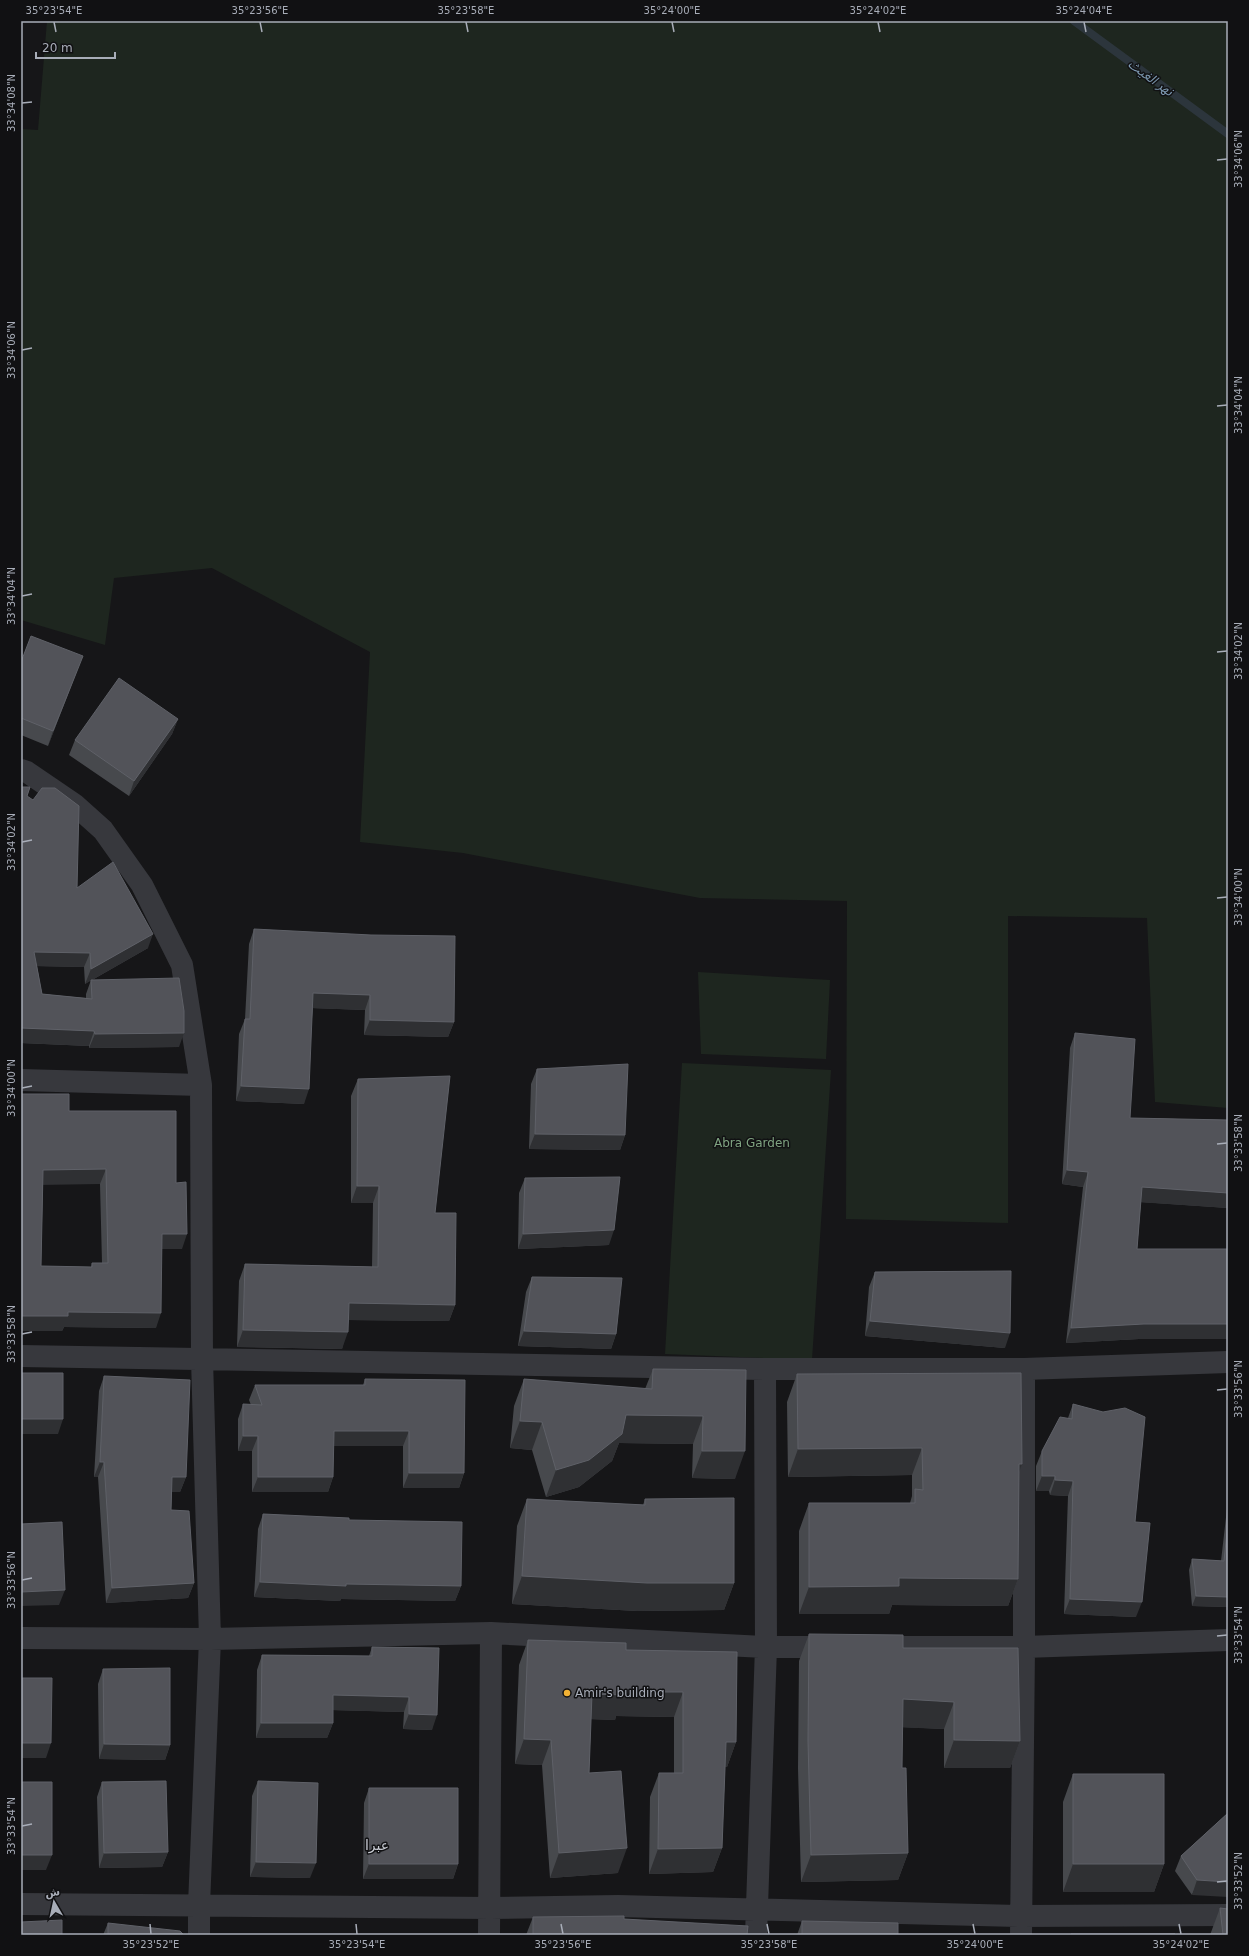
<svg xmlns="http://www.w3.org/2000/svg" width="1249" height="1956" viewBox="0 0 1249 1956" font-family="'DejaVu Sans','Noto Sans Arabic',sans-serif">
<rect width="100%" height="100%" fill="#161618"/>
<!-- green -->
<path fill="#1e261f" d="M 47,21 L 1228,21 L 1228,1108 L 1155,1102 L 1147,918 L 1008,916 L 1008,1223 L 846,1219 L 847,901 L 700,898 L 463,853 L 360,842 L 370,652 L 212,568 L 114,578 L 105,645 L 21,620 L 21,129 L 38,130 Z
M 698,972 L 830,980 L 826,1059 L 701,1054 Z
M 682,1063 L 831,1070 L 812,1360 L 665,1354 Z"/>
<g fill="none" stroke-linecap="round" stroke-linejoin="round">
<!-- stream -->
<path stroke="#2c353c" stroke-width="8" d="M 1074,21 L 1228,134"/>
<!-- minor -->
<path stroke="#37383d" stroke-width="22" d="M 21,770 L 27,772 L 74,804 L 103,830 L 142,885 L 182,965 L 201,1085 L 202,1359 L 210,1639 L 199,1905 L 199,1935
M 21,1080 L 201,1085
M 21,1356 L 765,1369 L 1024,1369 L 1228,1362
M 21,1638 L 210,1639 L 491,1633 L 766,1647 L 835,1647
M 873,1647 L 1024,1647 L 1228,1640
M 21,1904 L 490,1908 L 618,1906 L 1020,1916 L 1228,1915
M 489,1935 L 491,1633
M 756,1935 L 766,1647 L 765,1369
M 1021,1935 L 1024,1647 L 1024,1369"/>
</g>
<!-- wall -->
<path fill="#47494d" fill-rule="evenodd" d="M 21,662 L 77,671 L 48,746 L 21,735 Z
M 178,719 L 172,734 L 129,796 L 69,755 L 75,740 Z
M 21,787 L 30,787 L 27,797 L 77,888 L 148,948 L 92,980 L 179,1047 L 89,1048 L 89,1046 L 21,1043 ZM 37,966 L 84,967 L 85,984 L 91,980 L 86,994 L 86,998 L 42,994 Z
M 254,929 L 454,1022 L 448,1037 L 364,1035 L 365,1010 L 313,1008 L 304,1104 L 236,1101 L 239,1034 L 245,1019 L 249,944 Z
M 1075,1033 L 1130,1118 L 1228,1120 L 1228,1208 L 1141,1202 L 1137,1249 L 1139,1339 L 1066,1343 L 1083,1187 L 1062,1184 L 1070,1048 Z
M 537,1069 L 625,1135 L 620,1150 L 529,1149 L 531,1084 Z
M 358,1079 L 435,1213 L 455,1305 L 449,1321 L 349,1320 L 342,1349 L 237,1347 L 239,1281 L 245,1264 L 372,1267 L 373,1203 L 351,1203 L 351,1096 Z
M 21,1094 L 69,1111 L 176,1183 L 182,1249 L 162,1249 L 156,1328 L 64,1327 L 62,1331 L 21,1331 ZM 43,1184 L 100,1184 L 102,1263 L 92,1263 L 91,1267 L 41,1266 Z
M 525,1178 L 609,1245 L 518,1249 L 519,1193 Z
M 875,1272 L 1005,1348 L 865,1336 L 869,1287 Z
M 532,1277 L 616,1334 L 611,1349 L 518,1346 L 526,1292 Z
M 653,1369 L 746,1370 L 735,1479 L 692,1478 L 693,1444 L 619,1443 L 612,1461 L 579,1487 L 546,1497 L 532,1450 L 510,1448 L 514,1406 L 524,1379 L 645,1389 Z
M 797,1374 L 1019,1471 L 1018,1579 L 1008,1606 L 892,1605 L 889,1614 L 799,1614 L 799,1531 L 809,1503 L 910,1503 L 912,1496 L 912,1475 L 788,1477 L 787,1402 Z
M 104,1376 L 186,1477 L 180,1492 L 172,1492 L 171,1510 L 194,1583 L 188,1598 L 106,1603 L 98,1477 L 94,1477 L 99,1391 Z
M 365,1379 L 464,1473 L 459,1488 L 403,1488 L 403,1446 L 333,1446 L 333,1477 L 328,1492 L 252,1492 L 252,1451 L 238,1451 L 238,1419 L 243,1404 L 251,1405 L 249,1400 L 255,1385 L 363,1385 Z
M 1073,1404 L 1135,1522 L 1136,1617 L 1064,1614 L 1068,1496 L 1050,1495 L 1049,1491 L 1036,1491 L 1036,1466 L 1042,1451 L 1068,1418 Z
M 527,1499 L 643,1505 L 645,1499 L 734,1583 L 724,1610 L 637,1611 L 512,1604 L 517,1526 Z
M 1228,1500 L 1228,1607 L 1192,1606 L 1189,1570 L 1192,1559 L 1221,1561 Z
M 263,1514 L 349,1520 L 461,1586 L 455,1601 L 341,1599 L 340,1601 L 254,1597 L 258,1529 Z
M 809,1634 L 903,1648 L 1020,1741 L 1010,1768 L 944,1768 L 944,1729 L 902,1727 L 902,1768 L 908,1853 L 898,1880 L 801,1882 L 798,1768 L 799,1661 Z
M 528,1640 L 626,1650 L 737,1652 L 736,1742 L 727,1767 L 725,1767 L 722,1848 L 713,1872 L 649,1874 L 650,1797 L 659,1773 L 674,1773 L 674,1717 L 616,1716 L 615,1720 L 591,1719 L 589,1773 L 618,1873 L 550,1878 L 542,1765 L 515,1764 L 519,1665 Z
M 372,1647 L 439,1648 L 432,1730 L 403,1729 L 404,1712 L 333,1710 L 333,1723 L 327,1738 L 256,1738 L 257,1670 L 262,1655 L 369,1656 Z
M 103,1669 L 170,1745 L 165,1760 L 99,1759 L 98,1684 Z
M 1073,1774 L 1164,1864 L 1154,1892 L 1063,1892 L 1063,1802 Z
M 258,1781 L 310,1878 L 250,1877 L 252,1796 Z
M 102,1782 L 168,1852 L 162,1867 L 99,1868 L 97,1797 Z
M 369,1788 L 458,1864 L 453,1879 L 363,1879 L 364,1803 Z
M 1228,1813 L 1192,1895 L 1175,1871 L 1181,1856 Z
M 1220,1908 L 1228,1935 L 1210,1935 Z
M 533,1917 L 624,1919 L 747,1935 L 526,1935 Z
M 802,1921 L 898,1935 L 797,1935 Z
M 108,1923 L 184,1935 L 103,1935 Z"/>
<!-- shaded-wall -->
<path fill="#2f3033" d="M 83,656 L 77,671 L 48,746 L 53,731 Z
M 178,719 L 172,734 L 129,796 L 134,781 Z
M 153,934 L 148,948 L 85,984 L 91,969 Z
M 34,952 L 90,953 L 84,967 L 29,966 Z
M 313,993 L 370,995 L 365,1010 L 308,1008 Z
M 370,1020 L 454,1022 L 448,1037 L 364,1035 Z
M 21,1028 L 94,1031 L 89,1046 L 21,1043 Z
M 184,1033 L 179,1047 L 89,1048 L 95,1034 Z
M 241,1086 L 309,1089 L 304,1104 L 236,1101 Z
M 535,1134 L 625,1135 L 620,1150 L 529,1149 Z
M 106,1169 L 100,1184 L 38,1185 L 43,1170 Z
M 1067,1170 L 1088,1172 L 1083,1187 L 1062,1184 Z
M 357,1186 L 379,1186 L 373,1203 L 351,1203 Z
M 1142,1187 L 1228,1193 L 1228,1208 L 1137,1202 Z
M 614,1230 L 609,1245 L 518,1249 L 523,1234 Z
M 162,1234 L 187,1234 L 182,1249 L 157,1249 Z
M 349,1303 L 455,1305 L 449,1321 L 343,1320 Z
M 68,1312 L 161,1313 L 156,1328 L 64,1327 L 62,1331 L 21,1331 L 21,1316 Z
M 870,1321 L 1010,1333 L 1005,1348 L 865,1336 Z
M 1144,1324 L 1228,1324 L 1228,1339 L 1139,1339 L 1066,1343 L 1071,1328 Z
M 243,1330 L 348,1332 L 342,1349 L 237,1347 Z
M 524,1331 L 616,1334 L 611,1349 L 518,1346 Z
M 626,1415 L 703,1416 L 693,1444 L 619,1443 L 612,1461 L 579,1487 L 546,1497 L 556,1470 Z
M 21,1419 L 63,1419 L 58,1434 L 21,1434 Z
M 520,1421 L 542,1422 L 532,1450 L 510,1448 Z
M 334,1431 L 409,1431 L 403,1446 L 328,1446 Z
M 243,1436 L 258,1436 L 252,1451 L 238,1451 Z
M 922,1448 L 912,1475 L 788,1477 L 798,1449 Z
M 702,1451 L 745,1451 L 735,1479 L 692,1478 Z
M 100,1462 L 104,1462 L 98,1477 L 94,1477 Z
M 1019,1464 L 1022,1464 L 1012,1491 Z
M 409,1473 L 464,1473 L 459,1488 L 403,1488 Z
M 1042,1476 L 1055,1476 L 1049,1491 L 1036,1491 Z
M 172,1477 L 186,1477 L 180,1492 L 167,1492 Z
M 258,1477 L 333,1477 L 328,1492 L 252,1492 Z
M 1055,1480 L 1073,1481 L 1068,1496 L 1050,1495 Z
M 522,1576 L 734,1583 L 724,1610 L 637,1611 L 512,1604 Z
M 899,1578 L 1018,1579 L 1008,1606 L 892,1605 L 889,1614 L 799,1614 L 809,1587 Z
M 260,1582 L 461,1586 L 455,1601 L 341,1599 L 340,1601 L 254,1597 Z
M 194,1583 L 188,1598 L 106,1603 L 112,1588 Z
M 65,1590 L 59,1605 L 21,1606 L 21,1592 Z
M 1196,1596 L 1228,1597 L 1228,1607 L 1192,1606 Z
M 1070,1599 L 1142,1602 L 1136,1617 L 1064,1614 Z
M 624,1692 L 683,1692 L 674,1717 L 616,1716 L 615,1720 L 583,1719 L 592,1694 Z
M 333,1695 L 409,1697 L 404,1712 L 328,1710 Z
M 903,1699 L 954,1702 L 944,1729 L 893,1727 Z
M 409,1714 L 437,1715 L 432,1730 L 403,1729 Z
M 261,1723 L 333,1723 L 327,1738 L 256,1738 Z
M 524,1739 L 551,1740 L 542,1765 L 515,1764 Z
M 954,1740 L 1020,1741 L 1010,1768 L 944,1768 Z
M 726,1742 L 736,1742 L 727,1767 L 717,1767 Z
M 21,1743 L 51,1743 L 46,1758 L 21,1758 Z
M 104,1744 L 170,1745 L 165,1760 L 99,1759 Z
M 627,1848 L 618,1873 L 550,1878 L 559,1853 Z
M 722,1848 L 713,1872 L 649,1874 L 658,1849 Z
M 168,1852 L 162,1867 L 99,1868 L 104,1853 Z
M 908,1853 L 898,1880 L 801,1882 L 811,1855 Z
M 21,1855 L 52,1855 L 46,1870 L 21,1870 Z
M 256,1862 L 316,1863 L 310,1878 L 250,1877 Z
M 369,1864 L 458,1864 L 453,1879 L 363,1879 Z
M 1073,1864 L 1164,1864 L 1154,1892 L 1063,1892 Z
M 1197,1880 L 1228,1882 L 1228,1897 L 1192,1895 Z"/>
<!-- building -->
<path fill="#525359" stroke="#5f6168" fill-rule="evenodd" d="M 31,636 L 83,656 L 53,731 L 21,718 L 21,662 Z
M 119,678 L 178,719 L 134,781 L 75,740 Z
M 21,787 L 30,787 L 27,796 L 33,800 L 42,788 L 55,788 L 79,806 L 77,888 L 113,862 L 153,934 L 91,969 L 90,953 L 34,952 L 42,994 L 92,999 L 91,980 L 179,978 L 184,1011 L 184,1033 L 95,1034 L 94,1031 L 21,1028 Z
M 254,929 L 371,935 L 455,936 L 454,1022 L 370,1020 L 370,995 L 313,993 L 309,1089 L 241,1086 L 245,1019 L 250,1019 Z
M 1075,1033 L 1135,1039 L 1130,1118 L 1228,1120 L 1228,1193 L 1142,1187 L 1137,1249 L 1228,1249 L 1228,1324 L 1144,1324 L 1071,1328 L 1088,1172 L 1067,1170 Z
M 628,1064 L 625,1135 L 535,1134 L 537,1069 Z
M 450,1076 L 435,1213 L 456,1213 L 455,1305 L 349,1303 L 348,1332 L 243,1330 L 245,1264 L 378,1267 L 379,1186 L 357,1186 L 358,1079 Z
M 21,1094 L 69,1094 L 69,1111 L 176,1111 L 176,1183 L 186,1182 L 187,1234 L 162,1234 L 161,1313 L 68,1312 L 68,1316 L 21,1316 ZM 106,1169 L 108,1263 L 92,1263 L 92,1267 L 41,1266 L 43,1170 Z
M 620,1177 L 614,1230 L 523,1234 L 525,1178 Z
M 1011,1271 L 1010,1333 L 870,1321 L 875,1272 Z
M 532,1277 L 622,1278 L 616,1334 L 524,1331 Z
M 653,1369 L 746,1370 L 745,1451 L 702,1451 L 703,1416 L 626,1415 L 622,1434 L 589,1460 L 556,1470 L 542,1422 L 520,1421 L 524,1379 L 652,1389 Z
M 21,1373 L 63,1373 L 63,1419 L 21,1419 Z
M 1021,1373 L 1022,1464 L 1019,1464 L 1018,1579 L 899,1578 L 899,1586 L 809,1587 L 809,1503 L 915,1503 L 915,1489 L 923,1490 L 922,1448 L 798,1449 L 797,1374 Z
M 104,1376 L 190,1380 L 186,1477 L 172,1477 L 171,1510 L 189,1511 L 194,1583 L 112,1588 L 104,1462 L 100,1462 Z
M 365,1379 L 465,1380 L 464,1473 L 409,1473 L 409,1431 L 334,1431 L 333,1477 L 258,1477 L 258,1436 L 243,1436 L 243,1404 L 262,1405 L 255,1385 L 365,1385 Z
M 1073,1404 L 1103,1412 L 1125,1408 L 1145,1417 L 1135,1522 L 1150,1523 L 1142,1602 L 1070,1599 L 1073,1481 L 1055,1480 L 1055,1476 L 1042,1476 L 1042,1451 L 1060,1417 L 1072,1419 Z
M 734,1498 L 734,1583 L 647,1583 L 522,1576 L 527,1499 L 645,1505 L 645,1499 Z
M 263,1514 L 349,1518 L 349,1520 L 462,1522 L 461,1586 L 346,1584 L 346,1586 L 260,1582 Z
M 62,1522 L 65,1590 L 21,1592 L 21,1524 Z
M 1228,1522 L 1228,1597 L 1196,1596 L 1192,1559 L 1224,1561 Z
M 809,1634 L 903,1635 L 903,1648 L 1018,1648 L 1020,1741 L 954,1740 L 954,1702 L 903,1699 L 902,1768 L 906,1768 L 908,1853 L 811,1855 L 808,1741 Z
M 528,1640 L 626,1643 L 626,1650 L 737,1652 L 736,1742 L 726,1742 L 722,1848 L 658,1849 L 659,1773 L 683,1773 L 683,1692 L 624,1692 L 624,1695 L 592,1694 L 589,1773 L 621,1771 L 627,1848 L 559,1853 L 551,1740 L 524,1739 Z
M 372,1647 L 439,1648 L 437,1715 L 409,1714 L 409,1697 L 333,1695 L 333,1723 L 261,1723 L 262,1655 L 372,1656 Z
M 170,1668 L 170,1745 L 104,1744 L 103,1669 Z
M 21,1678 L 52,1678 L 51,1743 L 21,1743 Z
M 1073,1774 L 1164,1774 L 1164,1864 L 1073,1864 Z
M 166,1781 L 168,1852 L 104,1853 L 102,1782 Z
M 258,1781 L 318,1783 L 316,1863 L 256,1862 Z
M 21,1782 L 52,1782 L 52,1855 L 21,1855 Z
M 369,1788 L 458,1788 L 458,1864 L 369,1864 Z
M 1228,1813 L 1228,1882 L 1197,1880 L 1181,1856 Z
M 1220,1908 L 1228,1909 L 1228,1935 L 1223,1935 Z
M 624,1916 L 624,1919 L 748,1926 L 747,1935 L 533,1935 L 533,1917 Z
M 62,1920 L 62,1935 L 21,1935 L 21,1922 Z
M 802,1921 L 898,1923 L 898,1935 L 802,1935 Z
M 108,1923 L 180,1931 L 184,1935 L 108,1935 Z
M 1071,1934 L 1175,1934 L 1071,1935 Z"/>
<!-- ticks -->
<path fill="none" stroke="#a8adb8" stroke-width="1.5" d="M 54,22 L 56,32M 260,22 L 262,32M 466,22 L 468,32M 672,22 L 674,32M 878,22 L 880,32M 1084,22 L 1086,32M 22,103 L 32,102M 1217,160 L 1227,159M 22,350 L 32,348M 1217,406 L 1227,405M 22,596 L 32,594M 1217,652 L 1227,651M 22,842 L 32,840M 1217,898 L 1227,897M 22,1088 L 32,1086M 1217,1144 L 1227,1143M 22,1334 L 32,1332M 1217,1390 L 1227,1389M 22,1580 L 32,1578M 1217,1636 L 1227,1635M 22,1826 L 32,1824M 1217,1882 L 1227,1881M 150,1924 L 151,1934M 356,1924 L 357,1934M 561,1924 L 563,1934M 767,1924 L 769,1934M 973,1924 L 975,1934M 1179,1924 L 1181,1934"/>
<!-- markers -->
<circle fill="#f2b134" stroke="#111113" stroke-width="1.5" cx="567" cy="1693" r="4"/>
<g text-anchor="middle" stroke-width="3" stroke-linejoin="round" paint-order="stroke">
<!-- park labels -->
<g font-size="12" fill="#7fa381" stroke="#111113">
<text x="752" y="1147">Abra Garden</text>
</g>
<!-- poi labels -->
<g font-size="12" fill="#a8adb8" stroke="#111113" text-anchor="start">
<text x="575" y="1697">Amir's building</text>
</g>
<!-- water labels -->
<g font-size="13" font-style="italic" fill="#7f9bb3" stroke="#111113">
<text transform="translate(1151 77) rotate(36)" y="5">نهر الغيث</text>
</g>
<!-- quarter labels -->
<g font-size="14" fill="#c9ccd4" stroke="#111113">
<text x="377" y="1850">عبرا</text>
</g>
</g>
<!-- border -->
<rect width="1249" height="1956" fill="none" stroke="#111113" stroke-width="44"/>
<!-- north arrow -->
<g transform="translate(54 1902) rotate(351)" stroke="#111113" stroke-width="3" paint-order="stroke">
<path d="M0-3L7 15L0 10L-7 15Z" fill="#a8adb8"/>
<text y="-6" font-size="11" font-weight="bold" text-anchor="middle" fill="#a8adb8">ش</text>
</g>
<!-- scale -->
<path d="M36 52v6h79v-6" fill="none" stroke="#a8adb8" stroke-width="2"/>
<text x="42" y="52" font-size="12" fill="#a8adb8" stroke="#111113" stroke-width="3" paint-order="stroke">20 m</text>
<rect x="22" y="22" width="1205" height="1912" fill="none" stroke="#a8adb8" stroke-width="1.5"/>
<g font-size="10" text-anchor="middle" fill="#a8adb8">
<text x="54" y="14">35°23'54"E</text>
<text x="260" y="14">35°23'56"E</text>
<text x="466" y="14">35°23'58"E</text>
<text x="672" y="14">35°24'00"E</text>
<text x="878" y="14">35°24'02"E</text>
<text x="1084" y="14">35°24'04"E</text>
<text transform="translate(11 103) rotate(-90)" y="4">33°34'08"N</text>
<text transform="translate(1238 159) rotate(-90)" y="4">33°34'06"N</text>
<text transform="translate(11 350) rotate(-90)" y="4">33°34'06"N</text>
<text transform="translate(1238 405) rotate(-90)" y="4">33°34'04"N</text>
<text transform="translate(11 596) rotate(-90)" y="4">33°34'04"N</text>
<text transform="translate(1238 651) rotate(-90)" y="4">33°34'02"N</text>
<text transform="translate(11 842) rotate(-90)" y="4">33°34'02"N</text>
<text transform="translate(1238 897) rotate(-90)" y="4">33°34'00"N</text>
<text transform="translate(11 1088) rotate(-90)" y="4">33°34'00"N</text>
<text transform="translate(1238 1143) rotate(-90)" y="4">33°33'58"N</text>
<text transform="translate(11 1334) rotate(-90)" y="4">33°33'58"N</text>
<text transform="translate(1238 1389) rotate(-90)" y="4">33°33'56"N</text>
<text transform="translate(11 1580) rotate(-90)" y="4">33°33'56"N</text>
<text transform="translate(1238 1635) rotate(-90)" y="4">33°33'54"N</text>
<text transform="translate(11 1826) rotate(-90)" y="4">33°33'54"N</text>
<text transform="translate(1238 1881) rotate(-90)" y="4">33°33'52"N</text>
<text x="151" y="1948">35°23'52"E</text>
<text x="357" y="1948">35°23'54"E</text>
<text x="563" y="1948">35°23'56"E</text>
<text x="769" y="1948">35°23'58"E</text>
<text x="975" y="1948">35°24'00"E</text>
<text x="1181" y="1948">35°24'02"E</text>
</g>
</svg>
